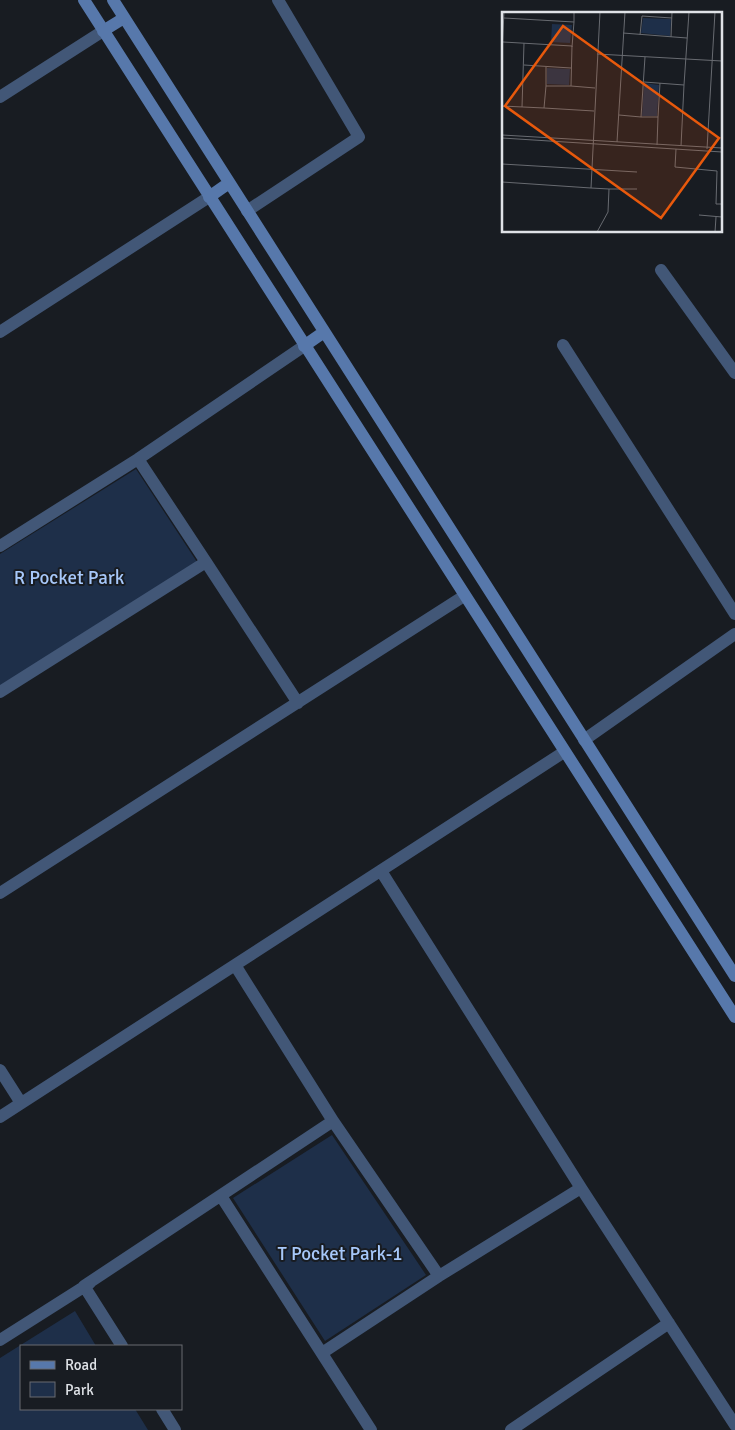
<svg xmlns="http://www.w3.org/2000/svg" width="735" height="1430" viewBox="0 0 735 1430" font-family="Signika,sans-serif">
<rect width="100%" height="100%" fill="#181c22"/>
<!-- green -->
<path fill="#1e2f49" d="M 136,469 L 197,562 L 0,687 L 0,554 Z
M 332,1135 L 426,1275 L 325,1341 L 233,1198 Z
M 75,1311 L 96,1346 L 21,1346 L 21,1409 L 135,1409 L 148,1430 L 0,1430 L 0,1358 Z"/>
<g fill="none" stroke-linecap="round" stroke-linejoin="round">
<!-- street -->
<path stroke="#425777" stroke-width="12" d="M 0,97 L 103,31
M 247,211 L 359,137 L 278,0
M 661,270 L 735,373
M 0,332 L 209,197
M 563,345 L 735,614
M 0,546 L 138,459
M 206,562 L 298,703
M 0,692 L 206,562 L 138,459 L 304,346
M 584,740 L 735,634
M 381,871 L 581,1188
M 0,893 L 464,596
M 0,1070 L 21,1103
M 0,1117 L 564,752
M 333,1121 L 439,1276 L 581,1188 L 735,1425
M 221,1196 L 371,1430
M 0,1340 L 90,1283
M 122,1346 L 84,1286 L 333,1121 L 235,965
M 322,1353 L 439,1276
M 162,1409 L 175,1430
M 511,1430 L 669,1323"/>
<!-- secondary -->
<path stroke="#5778ab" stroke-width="12" d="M 84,0 L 735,1017
M 113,0 L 735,976
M 103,31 L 124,18
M 209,197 L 229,183
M 304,346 L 324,332"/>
</g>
<g text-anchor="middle" stroke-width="4" stroke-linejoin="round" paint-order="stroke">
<!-- park labels -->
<g font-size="19" fill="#a7c8fa" stroke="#181c22">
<text x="69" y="584">R Pocket Park</text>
<text x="340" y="1260">T Pocket Park-1</text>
</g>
</g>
<!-- overview -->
<g transform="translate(502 12)">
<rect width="220" height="220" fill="#181c22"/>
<path d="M 141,6 L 169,7 L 168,24 L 139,21 ZM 50,12 L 70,13 L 68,31 L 49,30 ZM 45,56 L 68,57 L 67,73 L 45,72 ZM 142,71 L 157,73 L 155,104 L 140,104 Z" fill="#1e2f49"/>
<path fill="none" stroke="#686b71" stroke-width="1" d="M 2,6 L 72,10 L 72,0M 121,21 L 185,26M 138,23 L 140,4 L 170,6M 169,25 L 170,0M 1,30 L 70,34 L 69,74 L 93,76M 70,35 L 72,10M 0,39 L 2,0M 95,42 L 220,49M 143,45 L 139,105 L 156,105 L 155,133M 22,53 L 69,56M 142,70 L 182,73 L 179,134M 182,73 L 187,0M 44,74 L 44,55M 0,94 L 42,96 L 44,74 L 69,74M 20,95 L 22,31M 42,96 L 92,99M 117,103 L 139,105M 156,105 L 158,71M 0,123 L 220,136M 0,126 L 220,140M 115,130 L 123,0M 174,137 L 173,155 L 215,159 L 214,192 L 220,192M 205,137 L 213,0M 0,152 L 135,160M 0,170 L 89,176 L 98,0M 89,176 L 107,177 L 106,200 L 95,220M 107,177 L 135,177M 197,203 L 220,205M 213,220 L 214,205"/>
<path fill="#e8590c" fill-opacity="0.15" stroke="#e8590c" stroke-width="2.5" d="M 61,14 L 217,126 L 159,206 L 3,94 Z"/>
<rect width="220" height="220" fill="none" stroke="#dfe2e7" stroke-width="2.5"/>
</g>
<!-- legend -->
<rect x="20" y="1345" width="162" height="65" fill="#181c22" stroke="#686b71"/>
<rect x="30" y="1361" width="25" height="8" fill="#5778ab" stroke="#686b71"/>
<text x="65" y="1370" font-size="15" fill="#dfe2e7">Road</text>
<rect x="30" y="1382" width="25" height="15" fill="#1e2f49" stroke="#686b71"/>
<text x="65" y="1395" font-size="15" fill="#dfe2e7">Park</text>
</svg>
